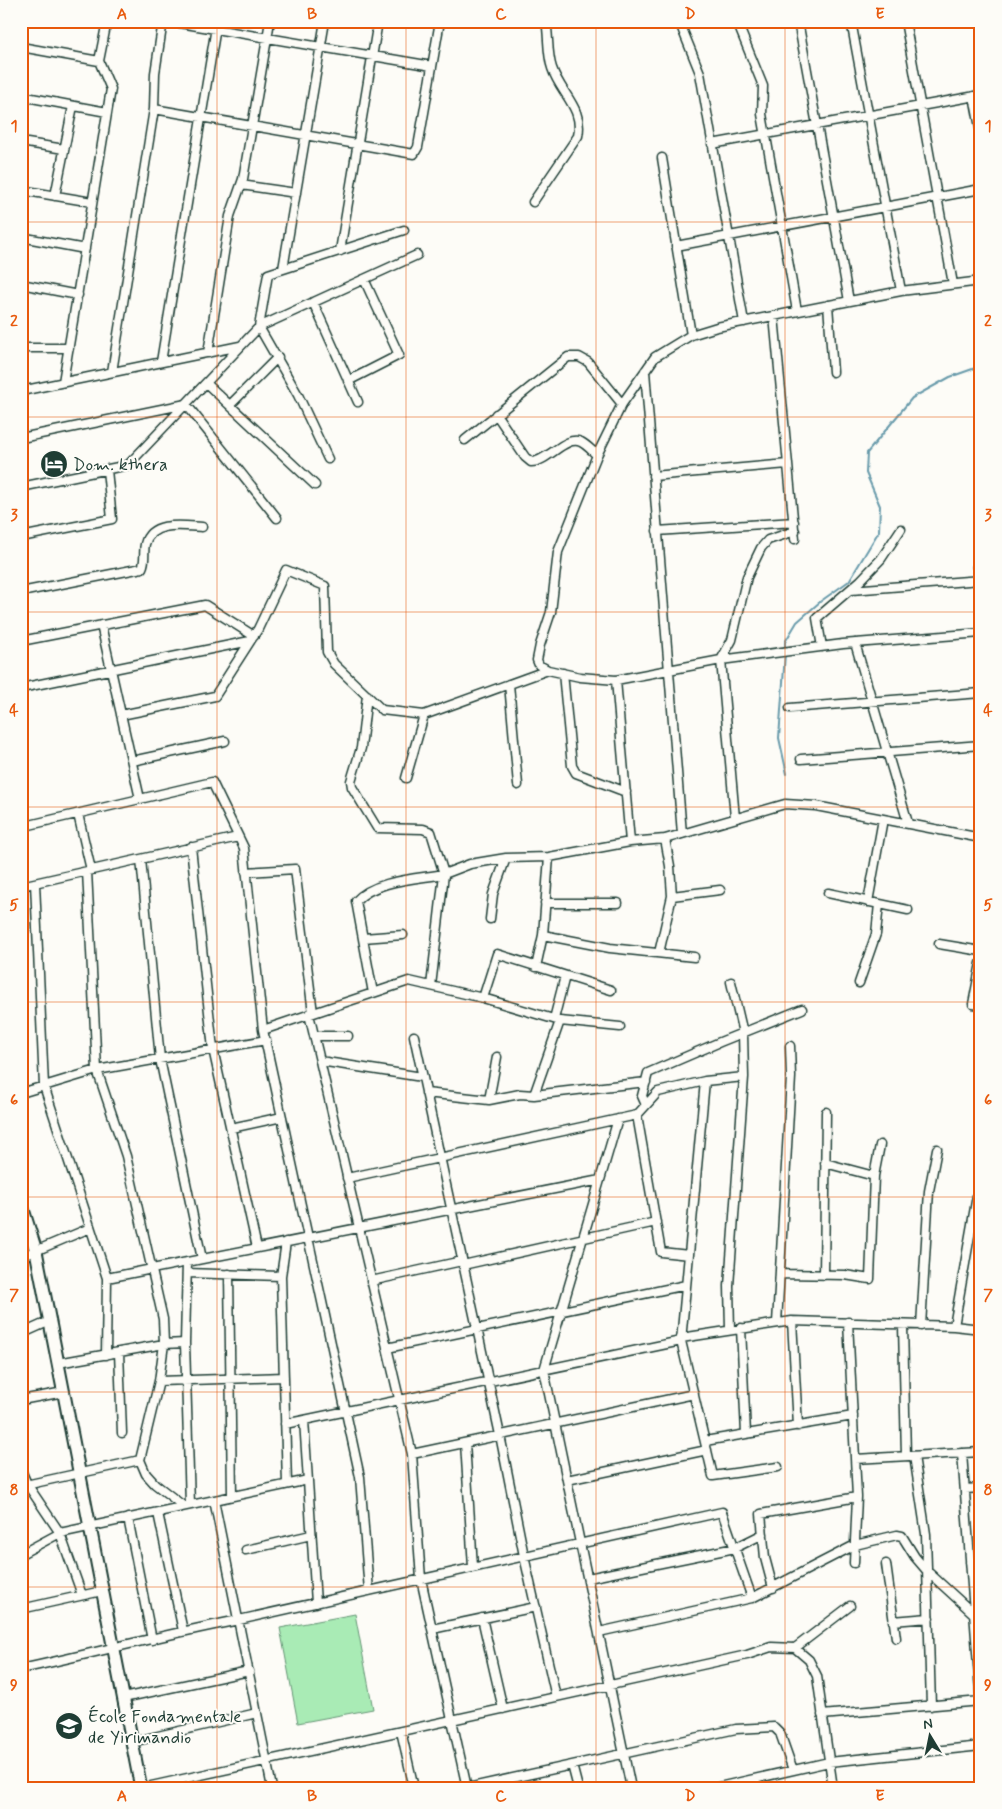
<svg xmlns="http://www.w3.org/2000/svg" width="1002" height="1809" viewBox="0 0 1002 1809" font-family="Mynerve,sans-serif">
<rect width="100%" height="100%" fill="#fdfcf7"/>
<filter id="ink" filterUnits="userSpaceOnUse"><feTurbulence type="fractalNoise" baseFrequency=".02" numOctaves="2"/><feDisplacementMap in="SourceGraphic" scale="10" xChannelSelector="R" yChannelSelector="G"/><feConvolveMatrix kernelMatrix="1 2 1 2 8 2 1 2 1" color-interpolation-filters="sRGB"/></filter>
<g filter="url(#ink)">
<!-- pitch -->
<path fill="#a9ebb5" stroke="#649474" d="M 355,1614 L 373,1709 L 298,1723 L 280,1628 Z"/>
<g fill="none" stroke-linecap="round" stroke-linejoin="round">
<!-- stream -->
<path stroke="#699bab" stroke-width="2" d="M 785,649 L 785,642 L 797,622 L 821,601 L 849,581 L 879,531 L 880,506 L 866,473 L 867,453 L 912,398 L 950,377 L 981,366
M 785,654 L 779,738 L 787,774"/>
<!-- street casing -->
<g stroke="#1f3d34" stroke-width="11">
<path id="street" d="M 168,21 L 432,66
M 679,21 L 700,73 L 744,322
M 798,21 L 849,301
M 851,21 L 901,291
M 905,21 L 953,284
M 737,22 L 763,86 L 762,114 L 797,311
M 21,47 L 99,61
M 21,96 L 107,112
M 974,96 L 981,133
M 154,109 L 414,154 L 418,147 L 440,21
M 21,142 L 64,149
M 712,144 L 981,95
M 662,158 L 691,335
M 241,185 L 296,193
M 21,190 L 92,202
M 55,196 L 73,106
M 533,202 L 578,136 C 584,108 560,93 552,68 C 547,54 549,36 546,21
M 21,237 L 85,249
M 676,246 L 981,189
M 340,251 L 378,21
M 283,269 L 325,21
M 981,281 L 901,291 L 717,327 L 691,335 L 655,357 L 622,404 L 597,455 L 558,552 L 551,612 L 540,645 L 537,660 L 539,665 L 548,670 L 580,677 L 616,680 L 721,660 L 843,644 L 981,633
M 21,284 L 78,295
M 313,302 L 358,402
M 828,305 L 833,372
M 774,316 L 795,539
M 21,348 L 69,348
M 208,353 L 230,216 L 243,179 L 270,21
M 161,362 L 217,21
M 645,371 L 682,834
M 112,372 L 154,109 L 155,73 L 163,21
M 348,381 L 399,355 L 364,279
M 63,382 L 111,89 L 99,61 L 107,21
M 206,383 L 315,485
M 21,391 L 240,346
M 230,405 L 278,357
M 496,414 L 525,457 L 531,462 C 548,462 565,435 581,442 C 587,445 592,451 597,455
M 21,438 L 186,404 L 277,518
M 465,440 L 568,357 L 579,357 L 588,362 L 622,404
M 328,459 L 298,395 L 259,327 L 268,274 L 404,230
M 653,476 L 788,464
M 21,487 L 128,465 L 259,327 L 417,255
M 657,531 L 794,522
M 21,537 L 112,519 L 107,470
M 977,567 L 981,581
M 851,590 L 981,580
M 21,592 L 142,568 C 146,560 143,552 145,544 C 151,520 184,526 202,527
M 101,625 L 140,799
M 21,641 L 205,605 L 254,636
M 855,643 L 908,823
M 822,647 L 817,618 L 860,581 L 881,559 L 901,529
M 563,673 L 572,766 L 576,773 L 626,792
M 616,680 L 630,842
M 509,684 L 518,785
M 21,688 L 250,641
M 367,695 L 361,748 L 351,781 L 352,787 L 377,828 L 423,829 L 431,832 L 444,874 C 417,879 375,880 356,901 L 373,993
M 790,708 L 981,693
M 121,715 L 215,696 L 258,629 L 286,570 L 325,586 L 327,652 L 334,664 L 382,710 L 424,715 L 548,670
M 801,759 L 981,745
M 132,761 L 225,741
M 406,778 L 424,715
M 78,814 L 91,870
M 735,818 L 721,660 L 732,640 L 747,577 L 761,548 L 768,540 L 795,531
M 21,827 L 212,782 L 244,848 L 263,1030 L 360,1477 L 369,1591
M 191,847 L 213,1049 L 257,1248
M 141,859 L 160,1059 L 202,1259
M 87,871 L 97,1070 L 126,1156 L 163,1319 L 164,1344 L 159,1381 L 140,1460 L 146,1474 L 155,1484 L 182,1505
M 246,872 L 295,869 L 313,1013
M 35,883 L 44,1086 L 107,1278 L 106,1355
M 21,886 L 238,837
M 828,893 L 908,910
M 672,896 L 720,890
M 868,902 L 883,819
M 545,903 L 618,903
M 490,919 L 493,894 L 506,858
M 543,935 L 610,948 L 694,957
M 363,938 L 403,935
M 939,944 L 981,951
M 659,953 L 672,896 L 670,866 L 665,839
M 981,963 L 973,1004 L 981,1005
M 536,967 L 543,935 L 549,857
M 859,983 L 876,934 L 879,904
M 431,986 L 444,874 L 470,864 L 506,858 L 549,857 L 630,842 L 665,839 L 785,804 L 816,806 L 981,838
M 483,998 L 497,954 L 611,990
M 309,1014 L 412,1454 L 421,1579 L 467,1788 L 736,1729 L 774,1727 L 780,1733 L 793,1770
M 554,1019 L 565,976
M 263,1030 L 409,981 L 483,998 L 560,1021 L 620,1027
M 314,1036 L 348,1036
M 414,1036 L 500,1435 L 524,1556 L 556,1697
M 320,1061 L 422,1077
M 705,1081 L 681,1341 L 713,1476 L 778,1467
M 21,1093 L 97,1070 L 266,1040
M 426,1093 L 489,1100 L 520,1094 L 534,1095 L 646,1082
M 534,1095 L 560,1021
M 489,1100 L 497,1057
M 646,1105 L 642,1096 L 648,1073 L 720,1042 L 802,1009
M 637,1115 L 661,1252 L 689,1255
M 618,1119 L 544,1370 L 631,1788
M 231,1128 L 282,1117
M 825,1163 L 874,1176
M 347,1178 L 637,1115 L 658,1092 L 705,1081 L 744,1077
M 286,1242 L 281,1276 L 287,1484
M 21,1257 L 90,1228
M 187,1262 L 185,1343 L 190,1505
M 463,1265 L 656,1222
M 187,1273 L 281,1276
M 229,1274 L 232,1496
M 780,1274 L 845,1275 L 870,1279 L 874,1176 L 880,1145
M 824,1275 L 826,1112
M 107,1278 L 600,1180
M 371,1281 L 462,1261
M 792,1321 L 798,1426
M 848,1322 L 857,1497 L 854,1563
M 777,1323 L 791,1077 L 790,1046
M 903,1325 L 906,1456
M 921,1326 L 929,1191 L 937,1149
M 954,1326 L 978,1190
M 741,1328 L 746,1434
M 730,1330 L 729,1286 L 744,1077 L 743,1033 L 731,982
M 21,1334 L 50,1321
M 681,1338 L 792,1321 L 954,1326 L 981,1329
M 387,1348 L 686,1285
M 119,1352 L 122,1433
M 58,1363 L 164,1344 L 185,1343
M 159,1381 L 284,1377
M 21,1400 L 64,1392
M 304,1420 L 316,1603
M 285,1424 L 681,1341
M 705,1441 L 853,1416
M 465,1443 L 473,1567
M 962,1453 L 981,1705
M 412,1454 L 694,1394
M 914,1456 L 926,1534 L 931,1706
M 855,1459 L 981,1452
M 21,1470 L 27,1484 L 60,1533 L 82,1595
M 567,1480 L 707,1450
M 21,1486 L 140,1460
M 965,1489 L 981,1488
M 214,1500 L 272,1788
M 158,1513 L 183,1631
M 128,1518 L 152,1640
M 246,1550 L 311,1535
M 21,1554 L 60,1533 L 308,1480
M 970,1562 L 981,1562
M 886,1564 L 896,1638
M 588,1578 L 735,1548 L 763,1534
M 773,1588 L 765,1558 L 761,1514 L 857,1497
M 21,1609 L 102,1591
M 482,1618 L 503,1709
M 893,1621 L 929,1618
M 432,1629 L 536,1607
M 599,1632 L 752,1598 L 855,1545 L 897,1535 L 902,1536 L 915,1557 L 927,1571 L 974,1614
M 795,1648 L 809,1660 L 817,1676 L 833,1788
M 21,1669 C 94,1653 166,1634 239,1620 L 722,1512 L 752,1598
M 123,1698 L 249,1671
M 822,1715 L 981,1701
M 401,1731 L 414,1788
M 132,1742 L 257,1713
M 572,1765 L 578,1788
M 142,1788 L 747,1655 L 771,1647 L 795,1648 L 850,1606
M 714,1788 L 829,1762 L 981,1746"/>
</g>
<!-- secondary casing -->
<g stroke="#1f3d34" stroke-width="15">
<path id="secondary" d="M 21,1203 L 36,1251 L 141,1788"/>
</g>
<!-- street -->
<use href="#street" stroke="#fdfcf7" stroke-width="8"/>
<!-- secondary -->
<use href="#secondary" stroke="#fdfcf7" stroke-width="11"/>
</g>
</g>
<!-- grid -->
<path fill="none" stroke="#e8590c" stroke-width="1" stroke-opacity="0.55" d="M 217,21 L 217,1788M 406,21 L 406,1788M 596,21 L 596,1788M 785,21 L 785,1788M 21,222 L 981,222M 21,417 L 981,417M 21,612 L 981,612M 21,807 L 981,807M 21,1002 L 981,1002M 21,1197 L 981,1197M 21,1392 L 981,1392M 21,1587 L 981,1587"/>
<!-- icons -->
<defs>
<g id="hotel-disc" transform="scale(1.4375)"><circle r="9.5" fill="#1f3d34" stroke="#fdfcf7"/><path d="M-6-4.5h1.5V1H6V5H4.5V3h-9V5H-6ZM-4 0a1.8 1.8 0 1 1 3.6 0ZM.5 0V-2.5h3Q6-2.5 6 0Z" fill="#fff"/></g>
<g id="school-disc" transform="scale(1.4375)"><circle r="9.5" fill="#1f3d34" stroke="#fdfcf7"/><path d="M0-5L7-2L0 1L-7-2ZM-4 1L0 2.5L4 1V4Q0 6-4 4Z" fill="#fff"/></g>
</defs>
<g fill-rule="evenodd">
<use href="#hotel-disc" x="54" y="464"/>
<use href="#school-disc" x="69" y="1726"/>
</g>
<g text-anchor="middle" stroke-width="4" stroke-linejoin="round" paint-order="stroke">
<!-- poi labels -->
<g font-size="18" fill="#1f3d34" stroke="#fdfcf7" text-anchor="start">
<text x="73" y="470">Dom. kthera</text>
<text x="88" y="1722">École Fondamentale<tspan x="88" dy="21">de Yirimandio</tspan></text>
</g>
</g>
<!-- margin -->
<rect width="1002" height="1809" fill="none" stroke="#fdfcf7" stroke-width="55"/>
<!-- north arrow -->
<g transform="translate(930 1736) rotate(350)" stroke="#fdfcf7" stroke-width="4" paint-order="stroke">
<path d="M0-4L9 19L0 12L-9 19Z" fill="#1f3d34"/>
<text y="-8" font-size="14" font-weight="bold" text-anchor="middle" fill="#1f3d34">N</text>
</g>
<rect x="28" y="28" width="946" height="1754" fill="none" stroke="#e8590c" stroke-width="2"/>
<g font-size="16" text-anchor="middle" font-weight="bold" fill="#e8590c">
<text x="122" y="19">A</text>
<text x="312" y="19">B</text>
<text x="501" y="19">C</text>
<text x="690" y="19">D</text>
<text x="880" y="19">E</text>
<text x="14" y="131">1</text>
<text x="988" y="131">1</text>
<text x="14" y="326">2</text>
<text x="988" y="326">2</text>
<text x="14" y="520">3</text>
<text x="988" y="520">3</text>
<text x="14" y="715">4</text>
<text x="988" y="715">4</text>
<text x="14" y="910">5</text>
<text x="988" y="910">5</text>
<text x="14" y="1105">6</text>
<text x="988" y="1105">6</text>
<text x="14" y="1300">7</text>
<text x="988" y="1300">7</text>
<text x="14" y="1495">8</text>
<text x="988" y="1495">8</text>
<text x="14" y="1690">9</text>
<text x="988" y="1690">9</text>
<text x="122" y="1801">A</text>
<text x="312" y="1801">B</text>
<text x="501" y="1801">C</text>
<text x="690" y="1801">D</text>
<text x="880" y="1801">E</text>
</g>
</svg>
